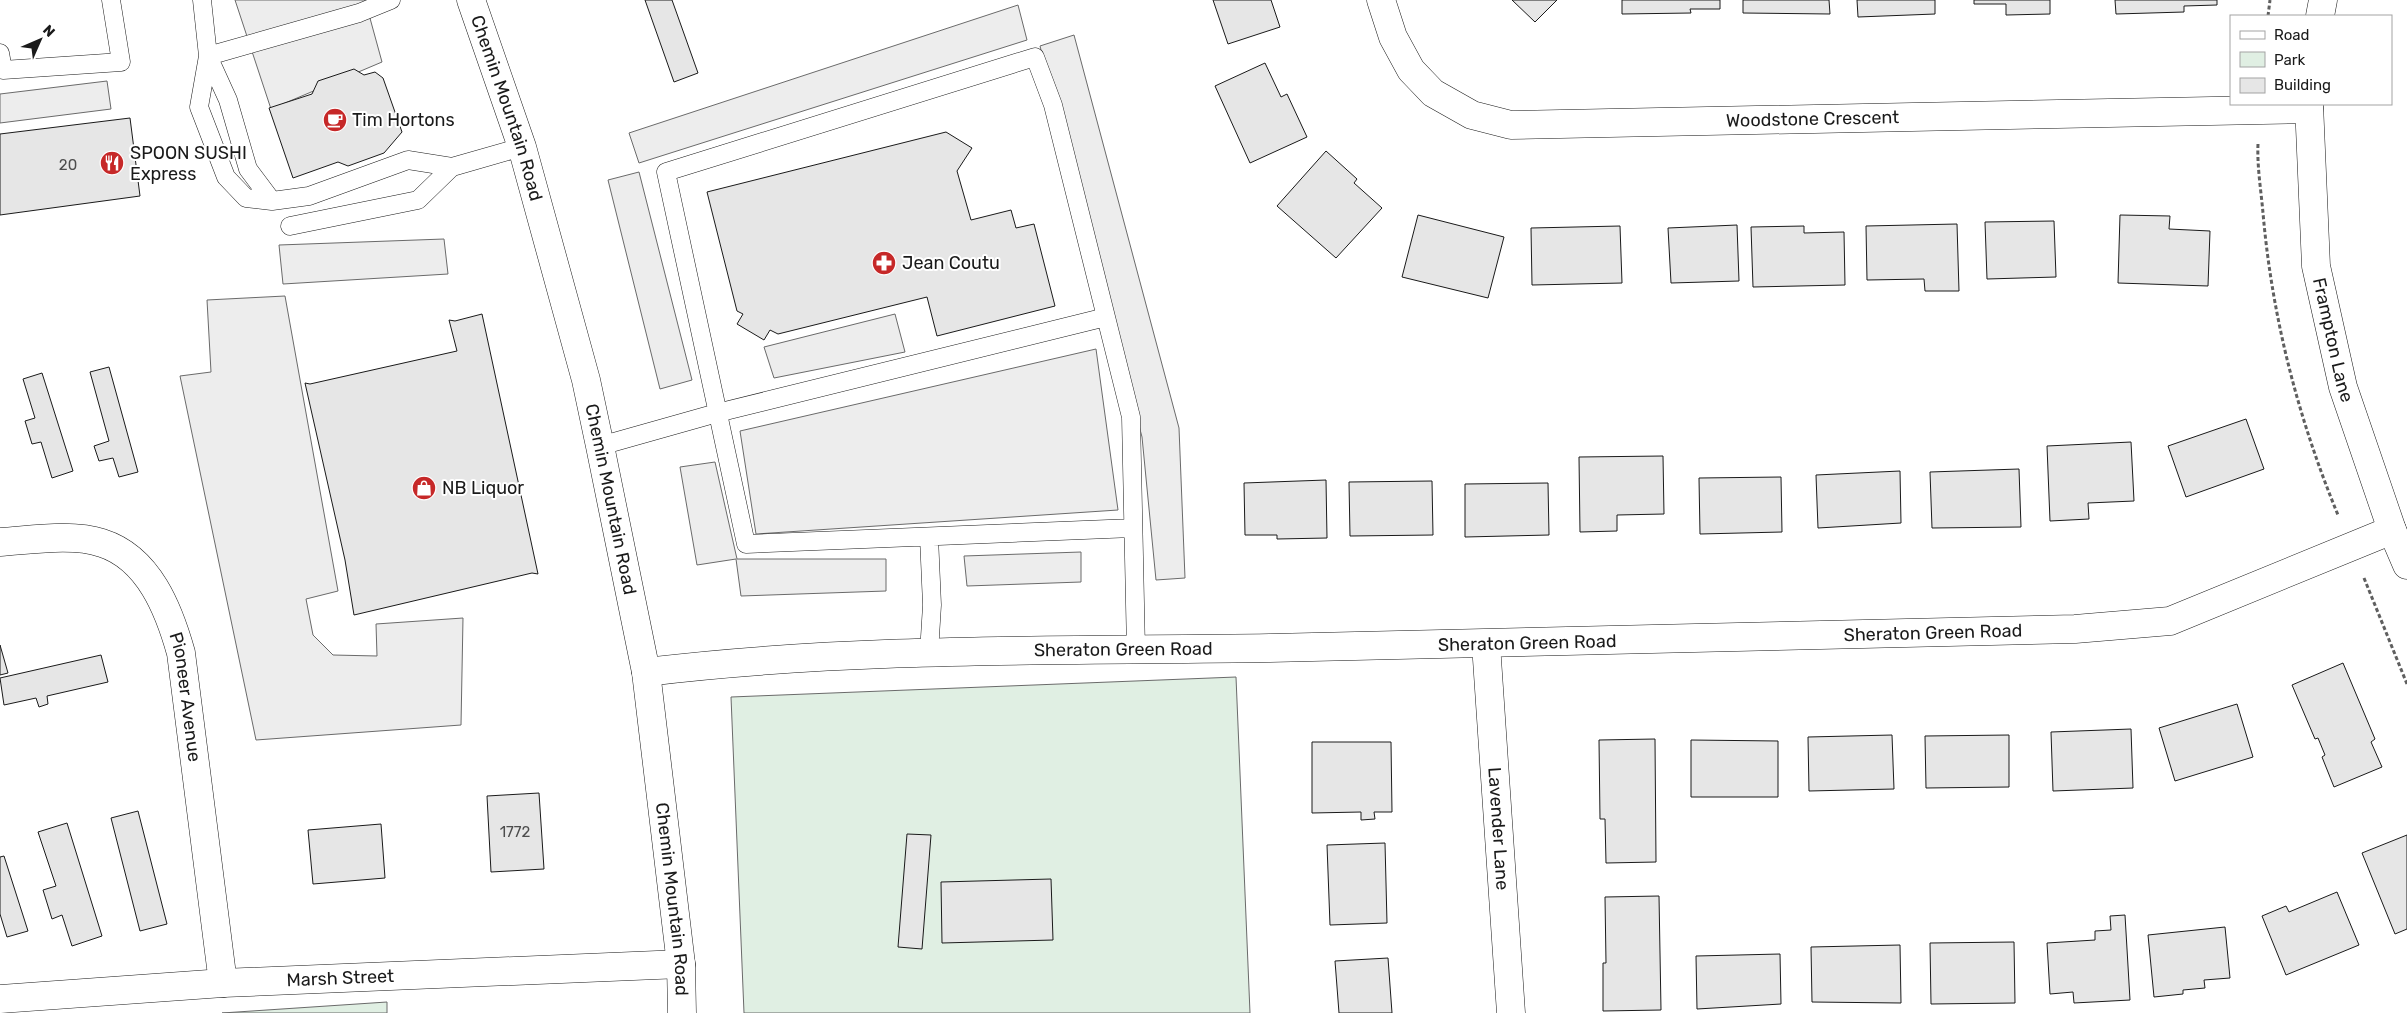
<svg xmlns="http://www.w3.org/2000/svg" width="2407" height="1013" viewBox="0 0 2407 1013" font-family="Rubik,sans-serif">
<rect width="100%" height="100%" fill="#fff"/>
<!-- green -->
<path fill="#e0efe3" stroke="#6a6a6a" d="M 1236,677 L 1250,1013 L 744,1013 L 731,697 Z
M 387,1002 L 387,1013 L 222,1013 Z"/>
<!-- parking -->
<path fill="#ededed" stroke="#6a6a6a" d="M 235,0 L 365,0 L 382,62 L 271,109 Z
M 1018,5 L 1027,40 L 639,163 L 629,133 Z
M 1074,35 L 1179,428 L 1185,578 L 1156,580 L 1142,437 L 1040,46 Z
M 107,81 L 111,109 L 0,123 L 0,94 Z
M 639,172 L 692,380 L 660,389 L 608,180 Z
M 444,239 L 448,274 L 283,284 L 279,245 Z
M 285,296 L 338,591 L 306,599 L 313,635 L 333,655 L 377,656 L 376,624 L 463,618 L 461,725 L 256,740 L 180,376 L 211,372 L 207,300 Z
M 895,314 L 905,352 L 774,378 L 764,347 Z
M 1096,349 L 1118,510 L 756,534 L 740,431 Z
M 715,462 L 737,559 L 886,559 L 886,591 L 741,596 L 736,559 L 697,565 L 680,467 Z
M 1081,552 L 1081,582 L 967,586 L 964,556 Z"/>
<!-- building -->
<path fill="#e6e6e6" stroke="#1a1a1a" d="M 645,0 L 672,0 L 698,73 L 674,82 Z
M 1213,0 L 1271,0 L 1280,27 L 1228,44 Z
M 1512,0 L 1557,0 L 1535,22 Z
M 1622,0 L 1720,0 L 1720,9 L 1690,9 L 1691,13 L 1622,14 Z
M 1743,0 L 1829,0 L 1830,14 L 1743,13 Z
M 1857,0 L 1935,0 L 1935,14 L 1858,17 Z
M 1974,0 L 2050,0 L 2050,14 L 2006,15 L 2006,4 L 1974,4 Z
M 2115,0 L 2217,0 L 2217,5 L 2184,6 L 2184,12 L 2116,14 Z
M 1265,63 L 1281,97 L 1287,94 L 1307,137 L 1250,163 L 1215,86 Z
M 354,69 L 364,75 L 375,72 L 383,78 L 402,132 L 384,153 L 348,166 L 338,162 L 293,178 L 269,108 L 312,94 L 318,81 Z
M 130,118 L 140,196 L 0,215 L 0,134 Z
M 946,132 L 972,148 L 957,171 L 971,220 L 1011,210 L 1016,228 L 1034,224 L 1055,306 L 937,336 L 927,297 L 778,334 L 770,330 L 764,340 L 737,324 L 743,314 L 737,311 L 707,192 Z
M 1326,151 L 1357,179 L 1354,183 L 1382,208 L 1336,258 L 1277,206 Z
M 1418,215 L 1504,237 L 1488,298 L 1402,277 Z
M 2120,215 L 2170,216 L 2169,229 L 2210,231 L 2208,286 L 2118,283 Z
M 2054,221 L 2056,277 L 1987,279 L 1985,222 Z
M 1957,224 L 1959,291 L 1925,291 L 1924,279 L 1867,280 L 1866,226 Z
M 1737,225 L 1739,281 L 1671,283 L 1668,228 Z
M 1620,226 L 1622,283 L 1532,285 L 1531,228 Z
M 1804,226 L 1804,233 L 1844,232 L 1845,285 L 1753,287 L 1751,227 Z
M 482,314 L 538,574 L 532,573 L 354,615 L 345,560 L 305,383 L 310,384 L 457,351 L 449,320 L 455,321 Z
M 109,367 L 138,472 L 119,477 L 113,458 L 99,461 L 94,446 L 109,441 L 90,372 Z
M 42,373 L 73,471 L 52,478 L 41,442 L 32,444 L 25,421 L 35,418 L 23,379 Z
M 2246,419 L 2264,469 L 2186,497 L 2168,446 Z
M 2131,442 L 2134,501 L 2088,503 L 2089,519 L 2050,521 L 2047,446 Z
M 1663,456 L 1664,514 L 1617,515 L 1617,531 L 1580,532 L 1579,457 Z
M 2019,469 L 2021,527 L 1932,528 L 1930,472 Z
M 1900,471 L 1901,523 L 1818,528 L 1816,475 Z
M 1781,477 L 1782,532 L 1700,534 L 1699,478 Z
M 1326,480 L 1327,538 L 1277,539 L 1277,535 L 1245,535 L 1244,483 Z
M 1432,481 L 1433,535 L 1350,536 L 1349,482 Z
M 1548,483 L 1549,535 L 1465,537 L 1465,484 Z
M 0,645 L 8,673 L 0,675 Z
M 101,655 L 108,682 L 47,696 L 48,704 L 39,707 L 36,698 L 4,705 L 0,678 Z
M 2343,663 L 2375,739 L 2371,742 L 2382,767 L 2334,787 L 2322,757 L 2325,755 L 2318,738 L 2315,739 L 2292,685 Z
M 2237,704 L 2253,757 L 2175,781 L 2159,728 Z
M 2131,729 L 2133,788 L 2053,791 L 2051,732 Z
M 1892,735 L 1894,789 L 1809,791 L 1808,737 Z
M 2009,735 L 2009,787 L 1926,788 L 1925,736 Z
M 1655,739 L 1656,862 L 1606,863 L 1605,819 L 1600,819 L 1599,740 Z
M 1691,740 L 1778,741 L 1778,797 L 1691,797 Z
M 1312,742 L 1391,742 L 1392,812 L 1374,812 L 1375,819 L 1361,820 L 1361,812 L 1312,813 Z
M 539,793 L 544,869 L 491,872 L 487,796 Z
M 138,811 L 167,924 L 140,931 L 111,818 Z
M 67,823 L 102,936 L 72,946 L 62,915 L 52,919 L 43,890 L 56,886 L 38,832 Z
M 381,824 L 385,878 L 313,884 L 308,830 Z
M 907,834 L 931,835 L 922,949 L 898,947 Z
M 2407,835 L 2407,929 L 2395,934 L 2362,853 Z
M 1385,843 L 1387,923 L 1330,925 L 1327,845 Z
M 4,856 L 28,931 L 7,937 L 0,914 L 0,857 Z
M 1051,879 L 1053,940 L 942,943 L 941,882 Z
M 2337,892 L 2359,945 L 2286,975 L 2262,916 L 2286,906 L 2289,912 Z
M 1659,896 L 1661,1010 L 1603,1011 L 1603,963 L 1606,963 L 1605,897 Z
M 2125,915 L 2130,1000 L 2074,1003 L 2073,992 L 2050,994 L 2047,943 L 2095,940 L 2095,931 L 2111,930 L 2110,916 Z
M 2225,927 L 2230,978 L 2204,980 L 2205,988 L 2183,990 L 2183,994 L 2154,997 L 2148,935 Z
M 2014,942 L 2015,1003 L 1931,1004 L 1930,943 Z
M 1900,945 L 1901,1003 L 1812,1002 L 1811,947 Z
M 1780,954 L 1781,1004 L 1697,1009 L 1696,956 Z
M 1388,958 L 1392,1013 L 1339,1013 L 1335,961 Z"/>
<g fill="none" stroke-linecap="round" stroke-linejoin="round">
<!-- service casing -->
<g stroke="#1a1a1a" stroke-width="19">
<path id="service" d="M 202,0 L 208,56 L 359,13 L 391,0
M 0,53 L 3,70 L 121,62 L 111,0
M 208,56 L 199,107 L 226,177 L 246,198 L 272,201 L 309,196 L 408,160 L 452,167 L 522,147
M 208,56 L 228,100 L 248,169 L 272,201
M 290,226 L 418,200 L 452,167
M 600,446 L 717,413 L 1106,317
M 1133,528 L 746,544 L 666,172 L 1035,57 L 1053,105 L 1131,417 L 1136,650
M 929,653 L 932,605 L 929,537"/>
</g>
<!-- minor casing -->
<g stroke="#1a1a1a" stroke-width="29">
<g id="minor">
<path id="s1" d="M 1381,0 L 1393,37 L 1411,70 L 1433,93 L 1472,115 L 1511,125 L 2309,109"/>
<path d="M 2320,16 L 2323,0"/>
<path id="s2" d="M 2309,104 L 2316,266 L 2343,387 L 2392,530 L 2407,565"/>
<path id="s3" d="M 0,542 C 31,540 73,533 102,543 C 149,558 169,610 181,653 L 223,983"/>
<path id="s4" d="M 1486,644 L 1511,1013"/>
<path id="s5" d="M 646,672 C 852,647 1062,651 1270,648 C 1538,644 1806,636 2075,629 L 2170,621 L 2392,530"/>
<path id="s6" d="M 0,999 L 223,983 L 681,964"/>
</g>
</g>
<!-- primary casing -->
<g stroke="#1a1a1a" stroke-width="29">
<g id="primary">
<path id="s7" d="M 471,0 L 522,147 L 586,380 L 600,446 L 646,672 L 681,964 L 682,1013"/>
</g>
</g>
<!-- path -->
<path stroke="#5f5f5f" stroke-width="3" stroke-dasharray="4 2.5" stroke-linecap="butt" d="M 2268,16 L 2270,0
M 2258,144 C 2257,167 2261,190 2263,213 C 2272,317 2298,418 2338,515
M 2364,578 L 2407,684"/>
<!-- service -->
<use href="#service" stroke="#fff" stroke-width="18"/>
<!-- minor -->
<use href="#minor" stroke="#fff" stroke-width="28"/>
<!-- primary -->
<use href="#primary" stroke="#fff" stroke-width="28"/>
</g>
<!-- icons -->
<defs>
<g id="cafe-disc" transform="scale(1.25)"><circle r="9.5" fill="#c62828" stroke="#fff"/><path d="M-5.5-4.5H6V0H3Q3 3.5 0 3.5H-2.5Q-5.5 3.5-5.5 0ZM3-3.2v2h1.7v-2ZM-6 4.5H4V6H-6Z" fill="#fff"/></g>
<g id="restaurant-disc" transform="scale(1.25)"><circle r="9.5" fill="#c62828" stroke="#fff"/><path d="M-5-6h1v4h1v-4h1v4h1v-4h1v5L-1.5 .5V6h-2V.5L-5-1ZM5-6V6H3V1.5H1.5Q1.5-4 5-6Z" fill="#fff"/></g>
<g id="pharmacy-disc" transform="scale(1.25)"><circle r="9.5" fill="#c62828" stroke="#fff"/><path d="M-2-6h4v4h4v4h-4v4h-4v-4h-4v-4h4Z" fill="#fff"/></g>
<g id="shop-disc" transform="scale(1.25)"><circle r="9.5" fill="#c62828" stroke="#fff"/><path d="M-5-2.5h2.3a2.7 3.5 0 0 1 5.4 0H5L5.5 6h-11ZM-1.5-2.5h3a1.5 2.3 0 0 0-3 0Z" fill="#fff"/></g>
</defs>
<g fill-rule="evenodd">
<use href="#cafe-disc" x="335" y="120"/>
<use href="#restaurant-disc" x="112" y="163"/>
<use href="#pharmacy-disc" x="884" y="263"/>
<use href="#shop-disc" x="424" y="488"/>
</g>
<g text-anchor="middle" stroke-width="4" stroke-linejoin="round" paint-order="stroke">
<!-- number labels -->
<g font-size="15" fill="#4d4d4d">
<text x="68" y="170">20</text>
<text x="515" y="837">1772</text>
</g>
<!-- street labels -->
<g font-size="18" fill="#1a1a1a" stroke="#fff">
<text dy="6" stroke="none"><textPath href="#s7" startOffset="114">Chemin Mountain Road</textPath></text>
<text dy="6" stroke="none"><textPath href="#s1" startOffset="495">Woodstone Crescent</textPath></text>
<text dy="6" stroke="none"><textPath href="#s2" startOffset="238">Frampton Lane</textPath></text>
<text dy="6" stroke="none"><textPath href="#s7" startOffset="519">Chemin Mountain Road</textPath></text>
<text dy="6" stroke="none"><textPath href="#s5" startOffset="1288">Sheraton Green Road</textPath></text>
<text dy="6" stroke="none"><textPath href="#s5" startOffset="882">Sheraton Green Road</textPath></text>
<text dy="6" stroke="none"><textPath href="#s5" startOffset="478">Sheraton Green Road</textPath></text>
<text dy="6" stroke="none"><textPath href="#s3" startOffset="288">Pioneer Avenue</textPath></text>
<text dy="6" stroke="none"><textPath href="#s4" startOffset="185">Lavender Lane</textPath></text>
<text dy="6" stroke="none"><textPath href="#s7" startOffset="924">Chemin Mountain Road</textPath></text>
<text dy="6" stroke="none"><textPath href="#s6" startOffset="341">Marsh Street</textPath></text>
</g>
<!-- poi labels -->
<g font-size="18" fill="#1a1a1a" stroke="#fff" text-anchor="start">
<text x="352" y="126">Tim Hortons</text>
<text x="130" y="159">SPOON SUSHI<tspan x="130" dy="21">Express</tspan></text>
<text x="902" y="269">Jean Coutu</text>
<text x="442" y="494">NB Liquor</text>
</g>
</g>
<!-- legend -->
<rect x="2230" y="15" width="162" height="90" fill="#ffffff" stroke="#a3a3a3"/>
<rect x="2240" y="31" width="25" height="8" fill="#ffffff" stroke="#a3a3a3"/>
<text x="2274" y="40" font-size="15" fill="#1a1a1a">Road</text>
<rect x="2240" y="52" width="25" height="15" fill="#e0efe3" stroke="#a3a3a3"/>
<text x="2274" y="65" font-size="15" fill="#1a1a1a">Park</text>
<rect x="2240" y="78" width="25" height="15" fill="#e6e6e6" stroke="#a3a3a3"/>
<text x="2274" y="90" font-size="15" fill="#1a1a1a">Building</text>
<!-- north arrow -->
<g transform="translate(40 40) rotate(45)" stroke="#ffffff" stroke-width="4" paint-order="stroke">
<path d="M0-4L9 19L0 12L-9 19Z" fill="#1a1a1a"/>
<text y="-8" font-size="14" font-weight="bold" text-anchor="middle" fill="#1a1a1a">N</text>
</g>
</svg>
